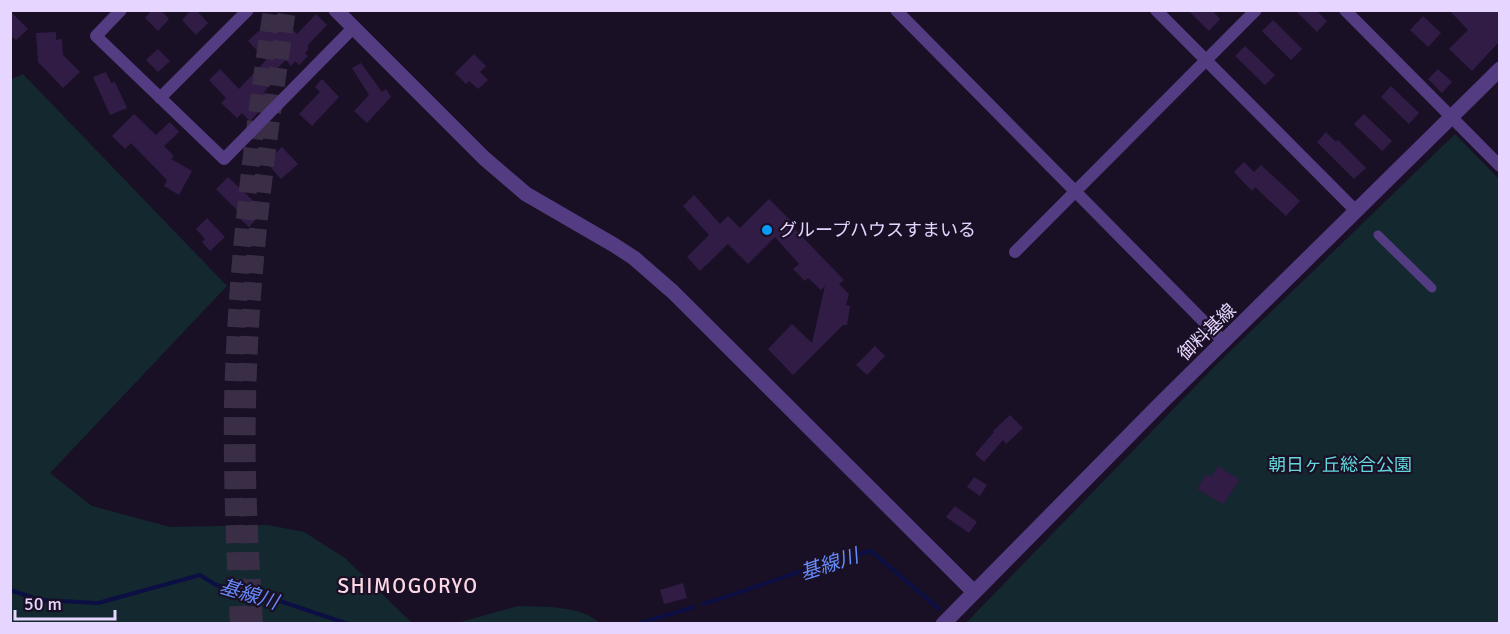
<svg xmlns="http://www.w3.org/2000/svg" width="1510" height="634" viewBox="0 0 1510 634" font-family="Signika,'Noto Sans JP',sans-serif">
<rect width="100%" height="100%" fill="#1a1026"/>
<!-- green -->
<path fill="#13282f" d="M 23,74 L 227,286 L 50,473 L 92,506 L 170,527 L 268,525 L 304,532 L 345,558 L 412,623 L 11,623 L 10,80 Z
M 1455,134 L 1499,179 L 1499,623 L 965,624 L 1216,365 Z
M 518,606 C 542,607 582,605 599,623 L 457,623 Z"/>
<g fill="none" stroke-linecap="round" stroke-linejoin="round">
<!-- stream -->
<path stroke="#0c0f43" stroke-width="4" d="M 10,590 L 40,600 L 98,603 L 200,575 L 216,585 L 274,599 L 348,624
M 703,604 C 759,587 814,564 871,551 L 939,609
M 637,624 L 694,607"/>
</g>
<!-- building -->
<path fill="#311c46" d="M 152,10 L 161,10 L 169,19 L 158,31 L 145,18 Z
M 191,10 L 196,10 L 208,23 L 196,35 L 182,20 Z
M 1188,10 L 1212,10 L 1220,19 L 1209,31 Z
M 1295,10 L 1316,10 L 1327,21 L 1317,32 Z
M 1449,10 L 1500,10 L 1500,41 L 1472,71 L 1449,49 L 1468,30 Z
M 10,11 L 28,29 L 16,40 L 10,35 Z
M 277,14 L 297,34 L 316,14 L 327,25 L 307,46 L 309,48 L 305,53 L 308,56 L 299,65 L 295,61 L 291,66 L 286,60 L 267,78 L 272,83 L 264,92 L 271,99 L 250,121 L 242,113 L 237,118 L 221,103 L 226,98 L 209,80 L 220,69 L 239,89 L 266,60 L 248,41 Z
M 1423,16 L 1441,33 L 1428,47 L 1410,30 Z
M 1273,20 L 1302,49 L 1291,60 L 1262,31 Z
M 56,32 L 56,40 L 62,39 L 63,55 L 80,72 L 63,88 L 38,62 L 36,33 Z
M 1245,46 L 1275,75 L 1265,85 L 1235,56 Z
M 158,49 L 170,61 L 158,72 L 146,60 Z
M 474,54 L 486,66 L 480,72 L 488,80 L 478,89 L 469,81 L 466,84 L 455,73 Z
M 361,63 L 382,92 L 386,89 L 391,97 L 367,123 L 354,111 L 369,95 L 352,68 Z
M 1438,69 L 1452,82 L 1442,93 L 1428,79 Z
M 106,72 L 111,83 L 115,82 L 127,108 L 110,115 L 93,77 Z
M 322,79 L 339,97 L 312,126 L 299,114 L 320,92 L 315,87 Z
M 1391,86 L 1419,113 L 1409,124 L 1381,97 Z
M 134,114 L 156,135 L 170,122 L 179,132 L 164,146 L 174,156 L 171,159 L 192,171 L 179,195 L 164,186 L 167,180 L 131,143 L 125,149 L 112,136 Z
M 1364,114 L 1392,141 L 1382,151 L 1354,124 Z
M 1326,132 L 1336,142 L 1338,140 L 1366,168 L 1354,179 L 1317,142 Z
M 282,147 L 298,164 L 281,179 L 266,162 Z
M 1244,162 L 1254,172 L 1261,165 L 1300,201 L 1286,216 L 1255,187 L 1252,191 L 1234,172 Z
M 228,177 L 264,211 L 249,227 L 237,216 L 240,213 L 216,189 Z
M 694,195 L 720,224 L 728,216 L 740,228 L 769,199 L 791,221 L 789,223 L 844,280 L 839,284 L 849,294 L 846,305 L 850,306 L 847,325 L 843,325 L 793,375 L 768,349 L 792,324 L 812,343 L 825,286 L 821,290 L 808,278 L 805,281 L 793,269 L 799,264 L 775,237 L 748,264 L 728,244 L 700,271 L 687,257 L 709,235 L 683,206 Z
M 207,218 L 225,237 L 210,251 L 202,242 L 205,239 L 196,229 Z
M 875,346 L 885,356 L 867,375 L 856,365 Z
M 1010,415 L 1023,428 L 1006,444 L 1003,440 L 984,462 L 975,454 L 994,432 L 993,431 Z
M 1218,466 L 1240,480 L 1223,504 L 1197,489 L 1206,474 L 1211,477 Z
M 974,477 L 987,485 L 980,496 L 967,487 Z
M 955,506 L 977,522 L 969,533 L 946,517 Z
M 683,583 L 687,598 L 664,604 L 660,590 Z"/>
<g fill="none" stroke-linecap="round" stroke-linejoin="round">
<!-- motorway-tunnel -->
<path stroke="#392e46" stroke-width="18" stroke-dasharray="18 9" stroke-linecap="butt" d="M 239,624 C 235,551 232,478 233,405 C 236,273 252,141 272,10
M 254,624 C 250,551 245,477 247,405 C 249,272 267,141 287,10"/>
<!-- pedestrian -->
<path stroke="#543c83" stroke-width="9" d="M 1378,235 L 1432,288"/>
<!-- minor -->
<path stroke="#543c83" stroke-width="12" d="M 121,10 L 96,36 L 224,159 L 353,28
M 896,10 L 1224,342
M 1156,10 L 1356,211
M 1345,10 L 1500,166
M 160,98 L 248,10
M 1015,252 L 1256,10"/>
<!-- tertiary -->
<path stroke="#543c83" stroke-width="15" d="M 336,10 L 484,158 L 526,194 L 614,245 L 634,258 L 673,292 L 974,592
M 943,624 L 1161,403 L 1500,69"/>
</g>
<!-- markers -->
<circle fill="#079af9" stroke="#1a1026" stroke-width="2" cx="767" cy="230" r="6"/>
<g text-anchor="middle" stroke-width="4.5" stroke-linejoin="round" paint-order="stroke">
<!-- poi labels -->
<g font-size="18" fill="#e6d5fe" stroke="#1a1026" text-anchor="start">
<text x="779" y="236">グループハウスすまいる</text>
</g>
<!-- street labels -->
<g font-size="18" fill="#e6d5fe" stroke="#1a1026">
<text transform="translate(1207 332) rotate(-44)" y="6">御料基線</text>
</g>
<!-- park labels -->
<g font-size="18" fill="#62d8dd" stroke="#1a1026">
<text x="1340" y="471">朝日ヶ丘総合公園</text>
</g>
<!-- water labels -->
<g font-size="20" font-style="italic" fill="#668bfb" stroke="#1a1026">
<text transform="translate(829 564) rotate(-18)" y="7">基線川</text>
<text transform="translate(249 594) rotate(17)" y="7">基線川</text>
</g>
<!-- quarter labels -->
<g font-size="21" letter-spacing="1.5" fill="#fed7e5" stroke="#1a1026">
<text x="408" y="593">SHIMOGORYO</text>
</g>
</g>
<!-- border -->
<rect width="1510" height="634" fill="none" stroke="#e6d5fe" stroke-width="24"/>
<!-- scale -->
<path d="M15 610v9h100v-9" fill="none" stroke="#e6d5fe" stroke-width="3"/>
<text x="24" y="610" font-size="18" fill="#e6d5fe" stroke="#1a1026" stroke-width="4.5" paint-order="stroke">50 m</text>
</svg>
